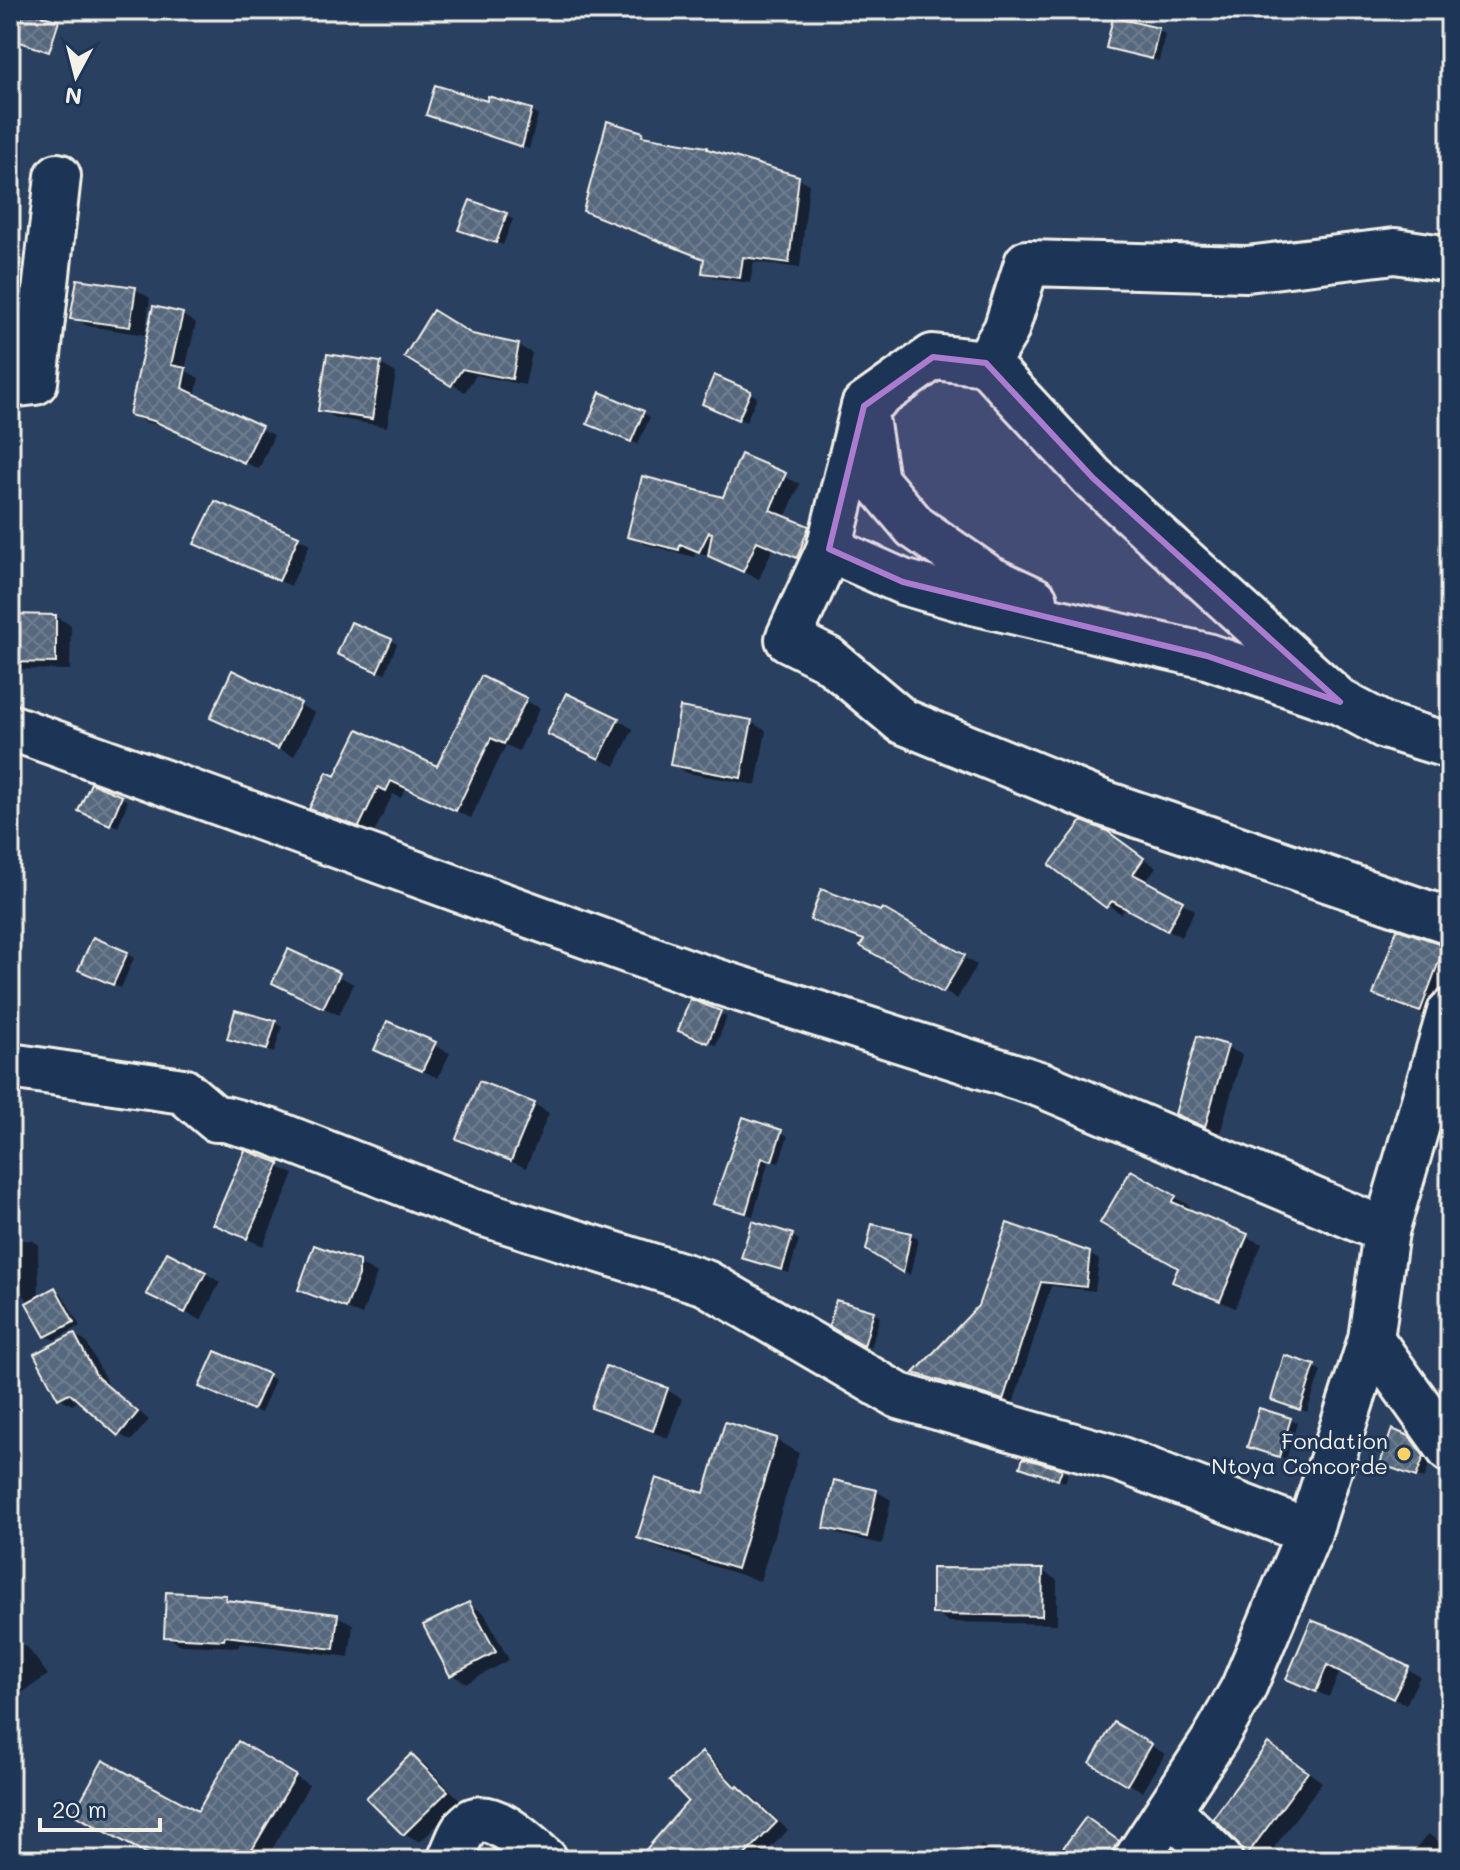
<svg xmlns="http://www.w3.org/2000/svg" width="1460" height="1870" viewBox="0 0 1460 1870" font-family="Mali,sans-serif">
<defs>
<pattern id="building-cross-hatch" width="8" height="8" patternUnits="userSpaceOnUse" patternTransform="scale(2)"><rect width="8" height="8" fill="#56677d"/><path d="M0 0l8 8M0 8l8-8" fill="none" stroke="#6f7d8f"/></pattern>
</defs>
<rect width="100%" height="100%" fill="#2a4060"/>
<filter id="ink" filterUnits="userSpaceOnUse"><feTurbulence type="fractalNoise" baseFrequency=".0125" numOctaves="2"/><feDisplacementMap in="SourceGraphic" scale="16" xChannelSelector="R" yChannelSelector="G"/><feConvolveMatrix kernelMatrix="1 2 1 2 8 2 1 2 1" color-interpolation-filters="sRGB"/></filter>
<g filter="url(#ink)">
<!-- shadow -->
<path fill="#0007" d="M 1158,30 L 1165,34 L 1159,61 L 1109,47 Z
M 488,104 L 531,111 L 538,115 L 529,149 L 435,118 Z
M 643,133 L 653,140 L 706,149 L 716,154 L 798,178 L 809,184 L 800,268 L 754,262 L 750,283 L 715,278 L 704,272 L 706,260 L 585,210 Z
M 506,215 L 513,219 L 503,245 L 468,233 Z
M 10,251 L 16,254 L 12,306 L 10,306 Z
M 135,289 L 150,298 L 145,335 L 88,326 L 73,318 Z
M 182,315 L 196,323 L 185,370 L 199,378 L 195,397 L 274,435 L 259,469 L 170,428 L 145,422 L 131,414 Z
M 472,336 L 519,346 L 532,353 L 525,385 L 476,375 L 465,392 L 407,356 Z
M 381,364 L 396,373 L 387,427 L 336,418 L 321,410 Z
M 750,393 L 757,397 L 746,422 L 711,407 Z
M 643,413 L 650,417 L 638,444 L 596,427 Z
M 742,457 L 800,484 L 785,518 L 823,536 L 813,565 L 773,548 L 759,579 L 696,551 L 694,557 L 644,544 L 629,536 L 724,499 Z
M 298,538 L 310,544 L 291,586 L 208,549 Z
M 10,616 L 56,617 L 71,625 L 70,670 L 10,669 Z
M 391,640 L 397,644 L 385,674 L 346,658 Z
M 482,679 L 540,708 L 519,751 L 506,745 L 471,818 L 406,788 L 401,798 L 393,794 L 374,833 L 326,816 L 312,808 L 336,779 L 438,769 Z
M 300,705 L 315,713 L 294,756 L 227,725 Z
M 618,720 L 633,729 L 615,766 L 564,742 Z
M 751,722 L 766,731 L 756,785 L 687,773 L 672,764 Z
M 92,785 L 128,801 L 118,827 L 88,814 Z
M 10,821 L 23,828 L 19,855 L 10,854 Z
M 1106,833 L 1156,867 L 1145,882 L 1195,910 L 1181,937 L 1126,907 L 1121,914 L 1052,865 Z
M 883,910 L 977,965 L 957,999 L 863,945 L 865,941 L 812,919 L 881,914 Z
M 1444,947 L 1450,950 L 1450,979 L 1435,1019 L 1391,1003 L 1376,994 Z
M 289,952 L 354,984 L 339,1015 L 289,991 Z
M 127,954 L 134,958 L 121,988 L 88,974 Z
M 691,1002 L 727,1017 L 716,1045 L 687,1034 Z
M 275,1023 L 282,1027 L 274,1053 L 229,1038 Z
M 388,1024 L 450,1053 L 438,1078 L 376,1049 Z
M 1227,1047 L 1242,1055 L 1220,1134 L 1178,1113 Z
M 534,1104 L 549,1113 L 526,1168 L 458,1138 Z
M 781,1132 L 788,1136 L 779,1163 L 769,1160 L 753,1216 L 715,1203 Z
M 246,1153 L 294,1174 L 263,1246 L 231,1232 Z
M 1132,1173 L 1190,1206 L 1187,1210 L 1262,1244 L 1235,1308 L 1174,1281 L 1180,1267 Z
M 911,1235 L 918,1239 L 910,1275 L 869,1249 Z
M 792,1236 L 799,1240 L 789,1273 L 743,1257 Z
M 10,1240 L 31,1240 L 38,1244 L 39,1298 L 55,1290 L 62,1294 L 80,1326 L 54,1340 L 47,1336 L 10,1270 Z
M 316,1248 L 362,1265 L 377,1274 L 362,1315 L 315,1297 L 300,1289 Z
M 1090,1254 L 1099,1260 L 1095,1291 L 1051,1286 L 1013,1404 L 926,1377 L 917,1372 L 980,1307 Z
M 205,1273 L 220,1282 L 201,1320 L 164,1302 Z
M 873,1313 L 880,1317 L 871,1348 L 831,1325 Z
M 74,1335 L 86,1342 L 109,1386 L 149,1420 L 131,1441 L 119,1434 L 80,1400 L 72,1405 L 60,1398 Z
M 216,1353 L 275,1380 L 261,1413 L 208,1390 Z
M 1314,1367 L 1321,1371 L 1307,1412 L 1273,1399 Z
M 667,1390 L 682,1399 L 668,1438 L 609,1416 L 593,1408 Z
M 1290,1420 L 1297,1423 L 1286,1459 L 1249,1446 Z
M 1408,1438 L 1416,1442 L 1430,1462 L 1424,1479 L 1389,1467 Z
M 776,1440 L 799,1453 L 760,1581 L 662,1550 L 639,1537 L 705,1495 Z
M 1022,1466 L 1061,1470 L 1068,1474 L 1065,1482 Z
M 876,1491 L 891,1500 L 882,1544 L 841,1535 L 826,1527 Z
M 1443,1548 L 1450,1549 L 1450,1586 L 1440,1581 Z
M 1042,1571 L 1057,1580 L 1057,1624 L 949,1622 L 934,1613 Z
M 10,1578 L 16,1582 L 10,1612 Z
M 226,1597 L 236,1603 L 337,1616 L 353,1624 L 349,1657 L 239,1643 L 239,1647 L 181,1645 L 166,1636 Z
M 469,1604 L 484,1613 L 509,1660 L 467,1683 L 452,1675 Z
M 1312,1622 L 1420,1676 L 1406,1705 L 1340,1671 L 1329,1697 L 1301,1685 Z
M 13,1639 L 28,1648 L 48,1675 L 10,1701 L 10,1641 Z
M 1115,1724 L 1165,1754 L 1143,1792 L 1093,1763 Z
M 239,1744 L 309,1785 L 266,1860 L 161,1860 L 199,1814 Z
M 702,1754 L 714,1761 L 739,1789 L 751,1795 L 788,1830 L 759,1860 L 647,1860 L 691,1801 Z
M 1284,1754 L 1322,1782 L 1265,1860 L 1250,1860 L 1246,1857 L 1240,1842 Z
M 411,1756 L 426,1765 L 461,1801 L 420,1842 L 405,1834 L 369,1798 Z
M 1087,1820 L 1132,1851 L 1128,1860 L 1057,1860 Z
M 1428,1834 L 1450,1849 L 1450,1860 L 1407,1860 Z
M 981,1845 L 995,1853 L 1006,1860 L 970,1860 Z
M 1365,1853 L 1374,1858 L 1376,1860 L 1359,1860 Z"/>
<!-- building -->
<path fill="url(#building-cross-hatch)" stroke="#f4f1e8" stroke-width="2" d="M 24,10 L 59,21 L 49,52 L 14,40 Z
M 1113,17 L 1159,28 L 1152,59 L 1106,48 Z
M 435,85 L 487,101 L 488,96 L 532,109 L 522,147 L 426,115 Z
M 607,121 L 643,132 L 642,136 L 707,147 L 707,149 L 799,176 L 789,263 L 743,257 L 740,278 L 702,273 L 704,259 L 583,211 Z
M 470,200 L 507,213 L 496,243 L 458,230 Z
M 77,279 L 136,287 L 130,327 L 70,319 Z
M 153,306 L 183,313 L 171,365 L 186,368 L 182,388 L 262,426 L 244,463 L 154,421 L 129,415 Z
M 433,310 L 472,334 L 519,344 L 512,379 L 462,369 L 451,386 L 404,357 Z
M 327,354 L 381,362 L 372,419 L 318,411 Z
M 714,375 L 751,391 L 738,420 L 702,404 Z
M 600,392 L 644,411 L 631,442 L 587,424 Z
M 741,454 L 786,473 L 770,510 L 809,526 L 797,558 L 757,541 L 743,572 L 708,556 L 712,533 L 709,532 L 699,552 L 680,544 L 679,550 L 627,537 L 642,476 L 723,497 Z
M 215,501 L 299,536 L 279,581 L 194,544 Z
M 10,614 L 56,615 L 56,663 L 10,662 Z
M 351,622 L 392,639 L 377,672 L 337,654 Z
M 232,670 L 301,703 L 278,749 L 210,718 Z
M 481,676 L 527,698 L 504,744 L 491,738 L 456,811 L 391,781 L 386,791 L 378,787 L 359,827 L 309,809 L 327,772 L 335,776 L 358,729 L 437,766 Z
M 566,693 L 619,718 L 599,759 L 547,734 Z
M 680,707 L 752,720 L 741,778 L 670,765 Z
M 91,783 L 122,796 L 110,825 L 78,811 Z
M 1082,821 L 1107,831 L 1144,858 L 1133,874 L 1183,901 L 1167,931 L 1112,901 L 1106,908 L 1049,865 Z
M 821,889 L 880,911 L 882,908 L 965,955 L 943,993 L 860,946 L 864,940 L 810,920 Z
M 1397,929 L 1445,945 L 1420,1012 L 1373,995 Z
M 93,937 L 128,952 L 113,985 L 78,970 Z
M 288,949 L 340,973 L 323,1008 L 272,983 Z
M 690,999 L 721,1011 L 708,1043 L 678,1031 Z
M 235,1010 L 276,1021 L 267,1050 L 227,1039 Z
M 387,1021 L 436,1042 L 422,1071 L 374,1050 Z
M 1197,1036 L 1228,1045 L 1205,1127 L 1175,1114 Z
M 479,1081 L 535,1103 L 511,1161 L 456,1139 Z
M 743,1117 L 782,1130 L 772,1161 L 762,1158 L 746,1213 L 713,1204 Z
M 245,1150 L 280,1163 L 247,1239 L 213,1224 Z
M 1131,1170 L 1176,1196 L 1172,1202 L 1248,1234 L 1220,1301 L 1172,1282 L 1178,1268 L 1100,1223 Z
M 752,1221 L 793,1234 L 782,1270 L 741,1258 Z
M 1007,1223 L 1090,1252 L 1086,1287 L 1041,1282 L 1003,1400 L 914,1373 L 978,1306 Z
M 872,1224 L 911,1233 L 903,1273 L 866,1250 Z
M 314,1245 L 359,1261 L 359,1275 L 346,1308 L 298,1290 Z
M 167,1252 L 206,1272 L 185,1313 L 146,1294 Z
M 55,1287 L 74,1322 L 45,1337 L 26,1303 Z
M 836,1300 L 874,1311 L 864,1346 L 829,1326 Z
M 74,1333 L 97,1377 L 138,1412 L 118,1436 L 69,1393 L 58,1399 L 34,1354 Z
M 215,1351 L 269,1374 L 253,1410 L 199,1387 Z
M 1284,1355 L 1315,1365 L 1300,1410 L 1271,1400 Z
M 606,1366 L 668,1388 L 653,1431 L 591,1408 Z
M 1259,1408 L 1291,1418 L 1279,1457 L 1247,1447 Z
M 725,1422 L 777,1438 L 737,1569 L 637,1538 L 656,1478 L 704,1493 Z
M 1392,1429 L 1409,1436 L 1424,1456 L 1416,1477 L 1380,1464 Z
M 1023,1458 L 1062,1469 L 1058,1480 L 1020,1467 Z
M 834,1480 L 877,1490 L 867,1537 L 824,1528 Z
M 932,1568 L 1043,1569 L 1042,1616 L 932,1614 Z
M 166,1592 L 226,1595 L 226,1600 L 338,1614 L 334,1649 L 225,1636 L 224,1640 L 164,1637 Z
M 469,1602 L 496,1652 L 450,1676 L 423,1625 Z
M 1311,1620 L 1347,1634 L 1409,1667 L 1393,1699 L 1327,1665 L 1316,1692 L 1286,1679 Z
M 1114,1722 L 1151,1744 L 1127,1785 L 1090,1763 Z
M 238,1741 L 296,1775 L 246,1860 L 158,1860 L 73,1814 L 103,1760 L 198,1811 Z
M 1268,1743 L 1308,1772 L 1244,1859 L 1238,1843 L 1213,1818 Z
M 702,1752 L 736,1788 L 738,1786 L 777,1822 L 740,1860 L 637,1860 L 688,1801 L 669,1781 Z
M 411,1754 L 448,1791 L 403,1835 L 366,1798 Z
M 1086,1817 L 1119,1841 L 1111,1860 L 1054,1860 Z"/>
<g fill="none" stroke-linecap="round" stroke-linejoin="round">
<!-- street casing -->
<g stroke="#f4f1e8" stroke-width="50">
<path id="street" d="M 986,363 L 933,357 L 864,406 L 829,549 L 788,639 L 828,659 L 902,721 L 1103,803 L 1450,921
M 10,385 L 35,382 L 58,176
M 867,424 L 876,481 L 915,527 L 990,579 L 1035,600
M 829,549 L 903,582 L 973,602 L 1207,656 L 1340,702 L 1385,726 L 1450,746
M 1340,702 L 1093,478 L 986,363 L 1006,330 L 1027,263 L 1247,269 L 1395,251 L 1450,259
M 10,727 L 693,974 L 1042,1085 L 1386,1231
M 10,1066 L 183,1091 L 216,1119 L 225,1119 L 269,1131 L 472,1210 L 706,1283 L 899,1396 L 1119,1459 L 1309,1532
M 1371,1339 L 1450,1450
M 1169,1810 L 1220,1860
M 450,1860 C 456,1848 461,1827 473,1821 C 495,1811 530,1847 545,1860"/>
</g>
<!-- secondary casing -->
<g stroke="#f4f1e8" stroke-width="50">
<path id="secondary" d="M 1136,1860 L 1216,1737 L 1243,1689 L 1309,1532 L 1371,1339 L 1386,1231 L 1450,1012"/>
</g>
<!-- street -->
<use href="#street" stroke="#1d3557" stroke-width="44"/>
<!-- secondary -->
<use href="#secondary" stroke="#1d3557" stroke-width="44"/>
</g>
</g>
<!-- marked area -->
<path fill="#ab7bcf" fill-opacity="0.2" stroke="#ab7bcf" stroke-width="6" stroke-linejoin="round" d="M 933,357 L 986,363 L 1093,478 L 1340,702 L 1207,656 L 903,582 L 829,549 L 864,406 Z"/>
<!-- markers -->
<circle fill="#ffd166" stroke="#1d3557" stroke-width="3" cx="1404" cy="1454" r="8"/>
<g text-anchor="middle" stroke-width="6" stroke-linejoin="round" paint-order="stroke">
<!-- poi labels -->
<g font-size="22" fill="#f4f1e8" stroke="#1d3557" text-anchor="end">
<text x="1388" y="1449">Fondation<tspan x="1388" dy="25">Ntoya Concorde</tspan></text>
</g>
</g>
<!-- margin -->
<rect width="1460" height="1870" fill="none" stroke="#1d3557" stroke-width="40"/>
<rect x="20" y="20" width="1420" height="1830" fill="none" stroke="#f4f1e8" stroke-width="3" filter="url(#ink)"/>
<!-- north arrow -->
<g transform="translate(76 76) rotate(187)" stroke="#1d3557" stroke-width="6" paint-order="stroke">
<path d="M0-6L14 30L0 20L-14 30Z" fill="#f4f1e8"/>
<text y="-12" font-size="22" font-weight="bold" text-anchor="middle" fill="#f4f1e8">N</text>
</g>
<!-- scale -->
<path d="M40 1818v12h120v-12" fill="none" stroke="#f4f1e8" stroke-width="4"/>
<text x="52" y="1818" font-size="24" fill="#f4f1e8" stroke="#1d3557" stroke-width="6" paint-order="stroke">20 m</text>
</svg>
